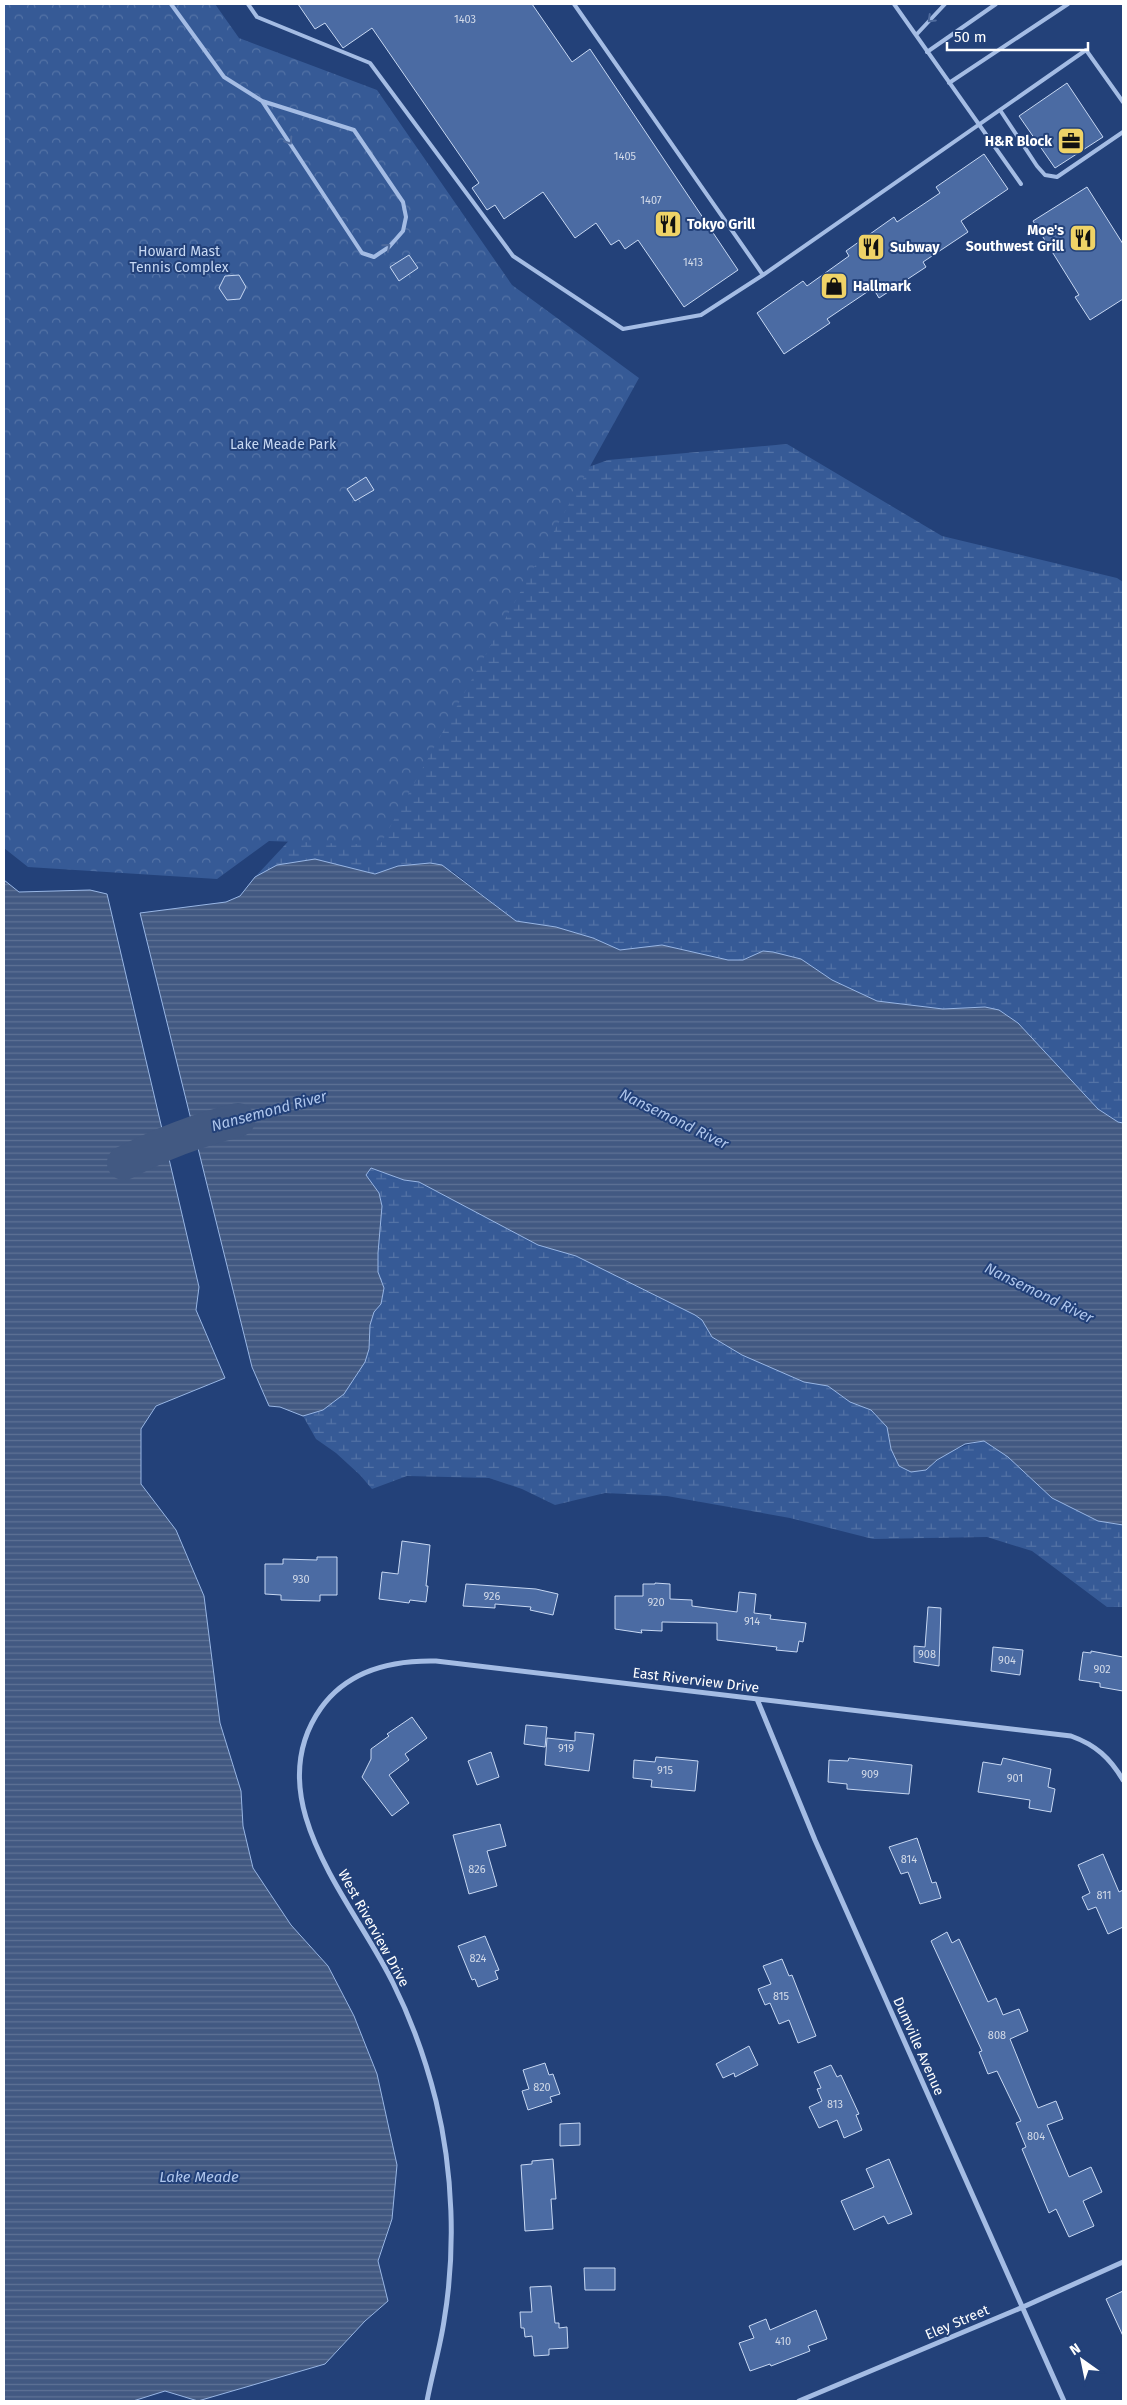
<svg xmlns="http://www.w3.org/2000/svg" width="1127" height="2405" viewBox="0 0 1127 2405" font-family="'Fira Sans',sans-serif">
<defs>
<pattern id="wetland-marsh" width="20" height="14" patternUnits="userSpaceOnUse" patternTransform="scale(1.25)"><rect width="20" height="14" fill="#365a96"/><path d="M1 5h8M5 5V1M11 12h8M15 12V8" fill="none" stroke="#5473a6"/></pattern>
<pattern id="park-crowns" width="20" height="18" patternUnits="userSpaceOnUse" patternTransform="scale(1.25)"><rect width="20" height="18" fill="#365a96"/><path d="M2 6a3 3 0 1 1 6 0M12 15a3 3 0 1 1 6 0" fill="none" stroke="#5473a6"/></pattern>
<pattern id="water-rules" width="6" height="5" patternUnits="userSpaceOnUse" patternTransform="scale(1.25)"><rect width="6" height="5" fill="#425982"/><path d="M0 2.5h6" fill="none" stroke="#5e7295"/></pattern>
</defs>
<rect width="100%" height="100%" fill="#234179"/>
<!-- wetland -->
<path fill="url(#wetland-marsh)" d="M 787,444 L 942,536 L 1117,578 L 1123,582 L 1123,1123 L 1118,1122 L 1098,1109 L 1018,1023 L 985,1007 L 943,1009 L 877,1001 L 832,980 L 801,959 L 773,952 L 763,951 L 743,960 L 728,960 L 662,945 L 620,950 L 593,938 L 556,927 L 516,921 L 452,871 L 398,866 L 375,874 L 315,859 L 255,877 L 394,728 L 552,480 L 608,460 Z
M 370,1168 L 404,1180 L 419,1182 L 538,1245 L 576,1256 L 695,1315 L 702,1320 L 712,1337 L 804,1382 L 828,1386 L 850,1402 L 871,1410 L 887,1427 L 891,1449 L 926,1470 C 943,1454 961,1445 984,1441 L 1008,1457 L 1052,1498 L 1098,1521 L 1123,1525 L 1123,1607 L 1107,1607 L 1032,1551 L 987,1537 L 873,1539 L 790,1518 L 667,1496 L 605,1493 L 555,1505 L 522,1489 L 489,1478 L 407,1476 L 372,1489 L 360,1475 L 336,1453 L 316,1439 L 303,1416 L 323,1410 L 369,1349 L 370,1325 L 374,1312 L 381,1304 L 384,1288 L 378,1272 L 378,1253 L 382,1206 L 379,1193 L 366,1175 Z"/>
<!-- park -->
<path fill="url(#park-crowns)" d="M 4,4 L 215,4 L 239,38 L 377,90 L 512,285 L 639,378 L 380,845 L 269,841 L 217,879 L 28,867 L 4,848 Z"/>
<!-- water -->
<path fill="url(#water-rules)" stroke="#98b6e5" d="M 315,859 L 375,874 L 398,866 L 430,863 L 442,865 L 516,921 L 556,927 L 593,938 L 620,950 L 662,945 L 728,960 L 743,960 L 763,951 L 773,952 L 801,959 L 832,980 L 877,1001 L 943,1009 L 985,1007 L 999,1010 L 1018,1023 L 1098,1109 L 1118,1122 L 1123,1123 L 1123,1525 L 1098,1521 L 1052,1498 L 1008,1457 L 984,1441 L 965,1444 L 937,1460 L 926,1470 L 911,1472 L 899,1466 L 891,1449 L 887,1427 L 871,1410 L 850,1402 L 828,1386 L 804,1382 L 742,1355 L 712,1337 L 702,1320 L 695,1315 L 576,1256 L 538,1245 L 419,1182 L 404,1180 L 371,1168 L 366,1175 L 379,1193 L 382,1206 L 378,1253 L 378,1272 L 384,1288 L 381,1304 L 374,1312 L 370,1325 L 369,1349 L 365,1362 L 344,1394 L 323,1410 L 303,1416 L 280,1407 L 269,1406 L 252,1367 L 140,913 L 226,902 L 240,896 L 255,877 L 277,865 Z
M 4,880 L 19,892 L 90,890 L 107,894 L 199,1287 L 196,1310 L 225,1378 L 156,1406 L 141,1429 L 141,1484 L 176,1530 L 204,1596 L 220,1723 L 241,1791 L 243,1826 L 253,1868 L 291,1925 L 328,1966 L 354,2016 L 377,2074 L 397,2165 L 392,2219 L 378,2261 L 388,2301 L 365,2321 L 325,2364 L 198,2401 L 165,2391 L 133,2401 L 4,2401 Z"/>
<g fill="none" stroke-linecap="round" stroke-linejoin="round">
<!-- river -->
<path stroke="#425982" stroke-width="34" d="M 124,1163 C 164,1143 195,1131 238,1120"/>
</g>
<!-- building -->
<path fill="#4b6ba3" stroke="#c7d8f3" d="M 298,4 L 532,4 L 572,62 L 590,49 L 738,270 L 684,307 L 638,240 L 625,249 L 619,240 L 611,245 L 596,223 L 575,238 L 543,192 L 504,219 L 495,205 L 487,210 L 472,188 L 479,183 L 372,28 L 343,48 L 325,23 L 315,29 Z
M 1067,83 L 1103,137 L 1055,168 L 1019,116 Z
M 984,154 L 1008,189 L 961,221 L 968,232 L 923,262 L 926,267 L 879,298 L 873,288 L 827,319 L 830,323 L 784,354 L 757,313 L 803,281 L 807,286 L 849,256 L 846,251 L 894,217 L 897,222 L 940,193 L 936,187 Z
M 1087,187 L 1123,244 L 1123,299 L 1090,320 L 1075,297 L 1079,295 L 1033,221 Z
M 409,255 L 418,268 L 399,281 L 390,267 Z
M 239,275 L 246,287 L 240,299 L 227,300 L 219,288 L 225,276 Z
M 366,477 L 374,490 L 355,501 L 347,489 Z
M 402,1541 L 430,1545 L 426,1586 L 428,1586 L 426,1602 L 410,1600 L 409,1603 L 379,1599 L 382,1572 L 398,1574 Z
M 317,1557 L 337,1557 L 337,1595 L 320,1595 L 320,1601 L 281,1600 L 281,1595 L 265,1594 L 265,1564 L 283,1564 L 283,1559 L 317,1560 Z
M 655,1583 L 670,1584 L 670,1599 L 692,1600 L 692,1606 L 737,1612 L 739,1592 L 756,1594 L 754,1613 L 771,1615 L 770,1619 L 806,1623 L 803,1642 L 799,1641 L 797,1652 L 776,1650 L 777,1647 L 717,1640 L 717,1623 L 662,1622 L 662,1631 L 641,1630 L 642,1633 L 615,1629 L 615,1596 L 643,1596 L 643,1584 L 655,1584 Z
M 466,1584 L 536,1589 L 558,1594 L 553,1615 L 530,1610 L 531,1607 L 495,1604 L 495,1608 L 463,1606 Z
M 928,1607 L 941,1608 L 939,1666 L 914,1662 L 914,1646 L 925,1647 Z
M 993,1647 L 1023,1650 L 1020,1675 L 991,1671 Z
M 1091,1651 L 1123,1657 L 1123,1691 L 1100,1687 L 1100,1683 L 1079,1680 L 1083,1652 L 1091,1653 Z
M 412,1717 L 427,1738 L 405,1754 L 409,1760 L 389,1775 L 409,1803 L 392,1816 L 362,1777 L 371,1759 L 371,1749 L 389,1736 L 387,1734 Z
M 526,1725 L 547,1727 L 545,1747 L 524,1744 Z
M 575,1732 L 594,1734 L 589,1771 L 545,1765 L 547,1738 L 575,1741 Z
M 491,1752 L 499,1777 L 477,1785 L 468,1761 Z
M 656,1757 L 698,1761 L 695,1791 L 651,1787 L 652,1780 L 633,1778 L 634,1760 L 655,1762 Z
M 849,1758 L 912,1765 L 909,1794 L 847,1789 L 847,1784 L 828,1782 L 829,1760 L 848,1761 Z
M 1003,1758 L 1051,1769 L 1048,1787 L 1055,1789 L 1051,1812 L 1029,1808 L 1030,1800 L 978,1792 L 983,1762 L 1001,1765 Z
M 500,1824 L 506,1846 L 487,1851 L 497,1886 L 469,1894 L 453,1835 Z
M 917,1838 L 932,1883 L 936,1882 L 941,1898 L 920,1904 L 908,1872 L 901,1874 L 889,1847 Z
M 1103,1854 L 1119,1892 L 1123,1890 L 1123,1927 L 1108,1934 L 1096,1907 L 1088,1910 L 1082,1897 L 1090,1893 L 1078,1865 Z
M 947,1932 L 952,1943 L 959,1939 L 988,2002 L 996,1998 L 1003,2015 L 1019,2009 L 1028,2031 L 1010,2039 L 1038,2108 L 1056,2101 L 1063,2119 L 1047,2125 L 1069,2177 L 1091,2167 L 1102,2192 L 1083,2201 L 1094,2226 L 1069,2237 L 1056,2209 L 1049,2213 L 1022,2149 L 1026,2147 L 1016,2123 L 1021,2121 L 997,2071 L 988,2074 L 979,2052 L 982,2051 L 931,1941 Z
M 485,1936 L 499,1970 L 495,1971 L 498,1979 L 478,1987 L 475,1979 L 472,1980 L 458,1946 Z
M 782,1959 L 789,1976 L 792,1975 L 816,2036 L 798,2043 L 789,2020 L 779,2024 L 770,2003 L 765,2005 L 758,1989 L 771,1984 L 763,1966 Z
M 749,2046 L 758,2065 L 735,2077 L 734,2073 L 723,2078 L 716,2064 Z
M 545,2063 L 549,2075 L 553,2074 L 560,2094 L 550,2097 L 552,2102 L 528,2110 L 522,2091 L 529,2089 L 523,2070 Z
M 831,2065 L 837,2077 L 841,2075 L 859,2114 L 856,2115 L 862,2130 L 844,2138 L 837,2120 L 819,2128 L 809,2107 L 822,2101 L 817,2089 L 821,2088 L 814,2072 Z
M 580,2123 L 580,2145 L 560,2146 L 560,2124 Z
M 553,2159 L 556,2199 L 551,2199 L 553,2229 L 525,2231 L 521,2165 L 532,2164 L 532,2161 Z
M 889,2159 L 912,2214 L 888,2224 L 884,2216 L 854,2230 L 841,2201 L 874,2187 L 866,2169 Z
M 584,2268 L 615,2268 L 615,2290 L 585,2290 Z
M 551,2286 L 555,2323 L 559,2323 L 559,2328 L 567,2327 L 568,2348 L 549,2349 L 549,2355 L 534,2356 L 532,2336 L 525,2337 L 524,2328 L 521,2328 L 520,2312 L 532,2312 L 530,2287 Z
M 1123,2291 L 1123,2336 L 1106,2299 Z
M 816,2310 L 827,2339 L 808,2346 L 810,2351 L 771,2366 L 770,2364 L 750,2371 L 739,2343 L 754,2338 L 749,2326 L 766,2319 L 770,2330 Z"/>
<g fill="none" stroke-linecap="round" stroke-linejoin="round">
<!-- service -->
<path stroke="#a4bce4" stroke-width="4" d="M 171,4 L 224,77 L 262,101 L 354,130 L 403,202 L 406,217 L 403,231 L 389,247 L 374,257 L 362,253 L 262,101
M 248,4 L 257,17 L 370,63 L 513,256 L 623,329 L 701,315 L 763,275
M 574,4 L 763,275 L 1086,50 L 1123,102
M 894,4 L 1021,184
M 916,35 L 945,4
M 927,52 L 996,4
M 949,83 L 1068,4
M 1000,110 L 1037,166 L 1045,175 L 1057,177 L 1123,132"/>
<!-- minor -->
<path stroke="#a4bce4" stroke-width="5" d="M 757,1699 L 815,1840 L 1064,2401
M 427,2401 C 432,2374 440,2348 444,2321 C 456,2250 453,2171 436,2101 C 426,2061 412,2021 393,1983 C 354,1902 256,1800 321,1708 C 348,1670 392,1660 436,1661 L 1071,1736 C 1096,1745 1110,1758 1123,1780
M 799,2401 L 1023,2307 L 1123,2262"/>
</g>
<!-- one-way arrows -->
<defs><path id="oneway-chevron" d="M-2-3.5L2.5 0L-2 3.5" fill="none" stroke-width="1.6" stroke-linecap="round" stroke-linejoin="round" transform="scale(1.25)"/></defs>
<g stroke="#506c9e">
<use href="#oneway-chevron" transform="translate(931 19) rotate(136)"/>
<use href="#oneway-chevron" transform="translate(289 141) rotate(57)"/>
<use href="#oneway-chevron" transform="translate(387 247) rotate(-40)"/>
</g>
<!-- icons -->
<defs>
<g id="office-square" transform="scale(1.4375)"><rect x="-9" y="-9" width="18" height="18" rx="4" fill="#efd367" stroke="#234179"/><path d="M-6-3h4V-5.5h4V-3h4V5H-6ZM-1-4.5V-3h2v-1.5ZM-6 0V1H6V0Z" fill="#111"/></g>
<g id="restaurant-square" transform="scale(1.4375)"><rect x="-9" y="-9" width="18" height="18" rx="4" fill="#efd367" stroke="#234179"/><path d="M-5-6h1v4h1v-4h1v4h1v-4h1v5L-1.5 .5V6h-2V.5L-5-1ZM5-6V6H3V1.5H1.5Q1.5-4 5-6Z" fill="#111"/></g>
<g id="shop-square" transform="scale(1.4375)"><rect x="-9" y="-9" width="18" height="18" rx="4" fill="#efd367" stroke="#234179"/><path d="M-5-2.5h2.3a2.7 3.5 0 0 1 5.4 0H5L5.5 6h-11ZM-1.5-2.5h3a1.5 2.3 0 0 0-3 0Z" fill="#111"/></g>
</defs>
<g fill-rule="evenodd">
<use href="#office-square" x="1071" y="141"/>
<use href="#restaurant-square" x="668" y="224"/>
<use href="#restaurant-square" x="1083" y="238"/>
<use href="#restaurant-square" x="871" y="247"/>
<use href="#shop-square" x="834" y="286"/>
</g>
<g text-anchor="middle" stroke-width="4" stroke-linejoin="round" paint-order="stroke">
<!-- number labels -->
<g font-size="11" fill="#d2dae8">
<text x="465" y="23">1403</text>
<text x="625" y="160">1405</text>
<text x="651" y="204">1407</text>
<text x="693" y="266">1413</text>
<text x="301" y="1583">930</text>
<text x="492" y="1600">926</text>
<text x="656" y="1606">920</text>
<text x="752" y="1625">914</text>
<text x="927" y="1658">908</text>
<text x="1007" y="1664">904</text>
<text x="1102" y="1673">902</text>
<text x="566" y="1752">919</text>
<text x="665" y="1774">915</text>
<text x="870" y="1778">909</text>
<text x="1015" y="1782">901</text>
<text x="909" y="1863">814</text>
<text x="477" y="1873">826</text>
<text x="1104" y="1899">811</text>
<text x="478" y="1962">824</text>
<text x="781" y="2000">815</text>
<text x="997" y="2039">808</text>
<text x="542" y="2091">820</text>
<text x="835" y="2108">813</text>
<text x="1036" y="2140">804</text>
<text x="783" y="2345">410</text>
</g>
<!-- poi labels -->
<g font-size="14" font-weight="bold" fill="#fff" stroke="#234179" text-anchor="start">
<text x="1052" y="146" text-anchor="end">H&amp;R Block</text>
<text x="687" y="229">Tokyo Grill</text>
<text x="1064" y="235" text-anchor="end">Moe's<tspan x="1064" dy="16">Southwest Grill</tspan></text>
<text x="890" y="252">Subway</text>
<text x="853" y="291">Hallmark</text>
</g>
<!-- park labels -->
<g font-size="14" fill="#c7d8f3" stroke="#234179">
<text x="179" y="256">Howard Mast<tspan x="179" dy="16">Tennis Complex</tspan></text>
<text x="283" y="449">Lake Meade Park</text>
</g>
<!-- street labels -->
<g font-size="14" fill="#fff" stroke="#234179">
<text transform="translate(696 1680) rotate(7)" y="5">East Riverview Drive</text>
<text transform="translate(374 1928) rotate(61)" y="5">West Riverview Drive</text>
<text transform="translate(919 2046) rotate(66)" y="5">Dumville Avenue</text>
<text transform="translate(957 2322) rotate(-23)" y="5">Eley Street</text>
</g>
<!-- water labels -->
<g font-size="15" font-style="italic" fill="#afc6ec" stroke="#234179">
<text transform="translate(269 1111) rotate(-15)" y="5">Nansemond River</text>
<text transform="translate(674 1119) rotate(26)" y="5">Nansemond River</text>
<text transform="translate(1039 1293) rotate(26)" y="5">Nansemond River</text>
<text x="199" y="2182">Lake Meade</text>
</g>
</g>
<!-- border -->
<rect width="1127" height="2405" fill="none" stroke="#ffffff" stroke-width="10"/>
<!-- north arrow -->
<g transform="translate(1082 2360) rotate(327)" stroke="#234179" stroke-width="4" paint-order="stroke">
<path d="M0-4L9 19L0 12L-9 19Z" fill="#ffffff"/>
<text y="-8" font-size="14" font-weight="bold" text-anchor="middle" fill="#ffffff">N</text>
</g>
<!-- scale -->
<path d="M947 42v8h141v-8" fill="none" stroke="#ffffff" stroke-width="2.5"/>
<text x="954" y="42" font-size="15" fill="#ffffff" stroke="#234179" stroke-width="4" paint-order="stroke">50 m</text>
</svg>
